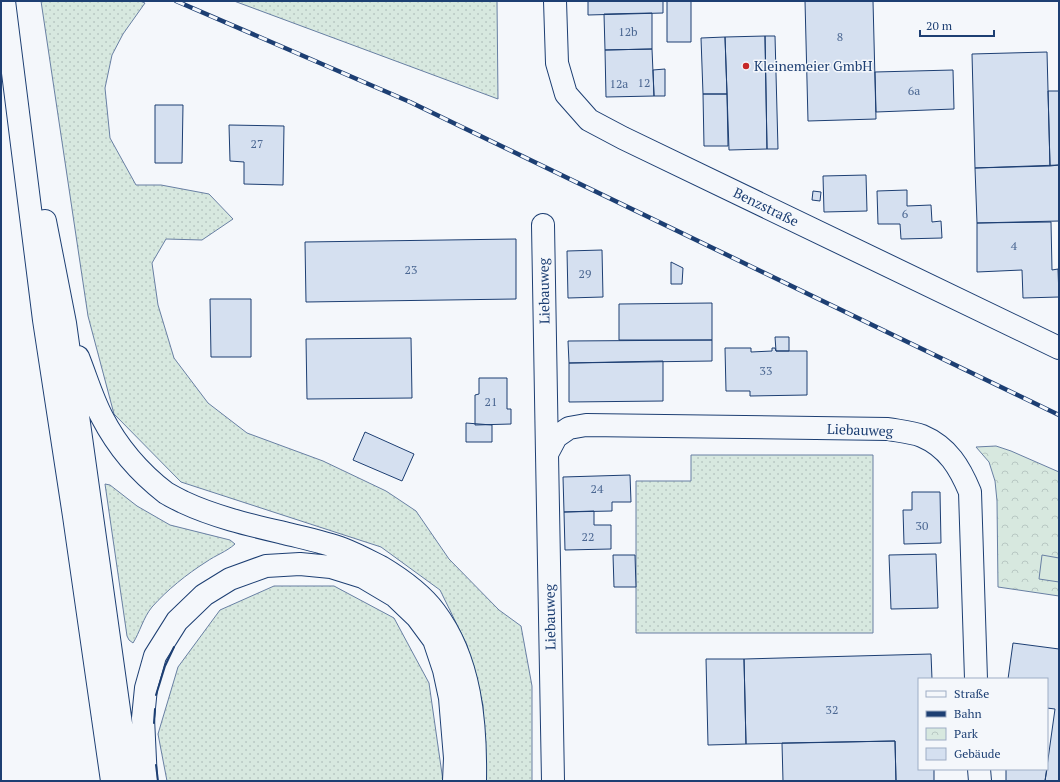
<svg xmlns="http://www.w3.org/2000/svg" width="1060" height="782" viewBox="0 0 1060 782" font-family="'PT Serif',serif">
<defs>
<pattern id="grass-dots" width="8" height="8" patternUnits="userSpaceOnUse"><rect width="8" height="8" fill="#d7e8df"/><path d="M2 2h.1M6 6h.1" fill="none" stroke="#b8c8c3" stroke-width="1.8" stroke-linecap="round"/></pattern>
<pattern id="park-crowns" width="20" height="18" patternUnits="userSpaceOnUse"><rect width="20" height="18" fill="#d7e8df"/><path d="M2 6a3 3 0 1 1 6 0M12 15a3 3 0 1 1 6 0" fill="none" stroke="#b8c8c3"/></pattern>
</defs>
<rect width="100%" height="100%" fill="#f4f7fb"/>
<!-- grass -->
<path fill="url(#grass-dots)" stroke="#687fa3" d="M 41,1 L 140,1 L 145,3 L 123,34 L 112,55 L 105,88 L 110,138 L 136,185 L 161,185 L 209,194 L 233,219 L 202,240 L 166,239 L 152,263 L 158,305 L 174,358 L 208,403 L 247,433 L 323,461 L 386,491 L 416,511 L 449,559 L 499,610 L 521,626 L 532,686 L 532,781 L 482,781 L 483,705 L 467,645 L 440,590 L 381,547 L 181,482 L 114,414 L 88,316 Z
M 234,1 L 497,1 L 498,99 Z
M 691,455 L 873,455 L 873,633 L 636,633 L 636,481 L 691,481 Z
M 105,484 L 110,485 L 137,506 L 170,525 L 230,540 L 235,544 C 226,552 216,555 206,562 C 187,574 167,590 152,607 C 143,618 140,632 133,643 L 129,640 L 127,636 Z
M 274,586 L 334,586 L 394,618 L 429,683 L 443,781 L 167,781 L 158,734 L 178,667 L 220,610 Z"/>
<!-- park -->
<path fill="url(#park-crowns)" stroke="#687fa3" d="M 996,446 L 1011,451 L 1059,472 L 1059,596 L 998,587 L 997,501 L 995,481 L 989,462 L 976,447 Z"/>
<!-- pitch -->
<path fill="#d7e8df" stroke="#687fa3" d="M 1042,555 L 1059,558 L 1059,582 L 1039,579 Z"/>
<!-- building -->
<path fill="#d5e0f0" stroke="#1d3f73" d="M 588,1 L 663,1 L 663,13 L 588,15 Z
M 667,1 L 691,1 L 691,42 L 667,42 Z
M 805,1 L 873,1 L 876,119 L 808,121 Z
M 652,13 L 652,49 L 605,50 L 604,14 Z
M 765,36 L 767,149 L 729,150 L 725,37 Z
M 765,36 L 775,36 L 778,149 L 767,149 Z
M 725,37 L 727,94 L 703,94 L 701,38 Z
M 652,49 L 654,96 L 606,97 L 605,50 Z
M 1047,52 L 1050,166 L 975,168 L 972,54 Z
M 665,69 L 665,96 L 654,96 L 653,70 Z
M 953,70 L 954,109 L 876,112 L 875,72 Z
M 1048,91 L 1059,91 L 1059,165 L 1050,166 Z
M 703,94 L 727,94 L 728,146 L 704,146 Z
M 155,105 L 183,105 L 182,163 L 155,163 Z
M 229,125 L 284,126 L 283,185 L 244,184 L 244,162 L 230,161 Z
M 1059,165 L 1059,221 L 977,223 L 975,168 Z
M 866,175 L 867,211 L 824,212 L 823,176 Z
M 907,190 L 907,206 L 931,205 L 932,222 L 941,221 L 942,238 L 901,239 L 900,224 L 878,224 L 877,191 Z
M 813,191 L 821,192 L 820,201 L 812,200 Z
M 1051,222 L 1052,270 L 1058,269 L 1059,297 L 1023,298 L 1022,270 L 977,272 L 977,223 Z
M 516,239 L 516,299 L 306,302 L 305,242 Z
M 602,250 L 603,297 L 568,298 L 567,251 Z
M 671,262 L 683,268 L 682,284 L 671,284 Z
M 210,299 L 251,299 L 251,357 L 211,357 Z
M 712,303 L 712,340 L 619,340 L 619,304 Z
M 775,337 L 789,337 L 789,351 L 776,351 Z
M 411,338 L 412,398 L 307,399 L 306,339 Z
M 712,340 L 712,361 L 569,363 L 568,341 Z
M 725,348 L 751,348 L 751,352 L 772,351 L 772,348 L 775,348 L 776,351 L 807,351 L 807,395 L 750,396 L 750,391 L 726,391 Z
M 663,361 L 663,401 L 569,402 L 569,363 Z
M 479,378 L 507,378 L 507,409 L 511,409 L 511,424 L 475,425 L 475,395 L 479,394 Z
M 466,423 L 492,425 L 492,442 L 466,442 Z
M 365,432 L 414,454 L 402,481 L 353,460 Z
M 630,475 L 631,502 L 612,502 L 612,511 L 564,512 L 563,477 Z
M 912,492 L 940,492 L 941,543 L 904,544 L 903,510 L 912,510 Z
M 594,511 L 594,525 L 611,525 L 611,549 L 565,550 L 564,512 Z
M 936,554 L 938,608 L 891,609 L 889,555 Z
M 613,555 L 635,555 L 636,587 L 614,587 Z
M 1013,643 L 1059,649 L 1059,781 L 1045,781 L 1055,709 L 1047,708 L 1047,679 L 1008,679 Z
M 931,654 L 932,679 L 919,679 L 919,769 L 934,769 L 934,781 L 896,781 L 895,741 L 746,744 L 744,659 Z
M 706,659 L 744,659 L 746,744 L 708,745 Z
M 895,741 L 896,781 L 783,781 L 782,743 Z
M 1006,769 L 1047,769 L 1045,781 L 1006,781 Z"/>
<g fill="none" stroke-linecap="round" stroke-linejoin="round">
<!-- minor casing -->
<g stroke="#1d3f73" stroke-width="24">
<path id="minor" d="M 555,1 L 557,63 L 566,94 L 589,120 L 623,138 L 1059,348
M 543,225 L 547,454
M 979,769 L 980,781
M 553,781 L 547,454 L 556,437 L 569,428 L 586,425 L 888,429 C 899,431 912,432 922,436 C 948,447 960,468 970,492 L 976,679"/>
</g>
<!-- trunk casing -->
<g stroke="#1d3f73" stroke-width="24">
<path id="trunk" d="M 4,1 L 44,320 L 74,516 L 112,781
M 45,221 L 65,323 L 120,717 L 130,781
M 78,357 C 86,377 92,398 102,417 C 117,446 140,473 166,493 C 171,496 177,499 183,502 C 215,517 250,525 284,533 C 304,538 324,542 343,549 C 356,554 369,561 381,567 C 401,579 421,593 435,612 C 471,660 476,723 475,781
M 146,781 L 143,718 L 146,688 L 155,656 L 177,621 L 204,595 L 230,579 L 266,566 L 300,564 L 331,567 L 363,577 L 395,596 L 417,617 L 434,640 L 444,670 L 450,698 L 455,758 L 454,781"/>
</g>
<!-- minor -->
<use href="#minor" stroke="#f4f7fb" stroke-width="22"/>
<!-- trunk -->
<use href="#trunk" stroke="#f4f7fb" stroke-width="22"/>
<!-- rail casing -->
<g stroke="#1d3f73" stroke-width="4.5">
<path id="rail" d="M 176,1 L 410,102 L 1059,415"/>
</g>
<!-- rail -->
<use href="#rail" stroke="#f4f7fb" stroke-width="3" stroke-dasharray="9" stroke-linecap="butt"/>
<!-- wall -->
<path stroke="#1d3f73" stroke-width="2" d="M 156,695 L 165,666 L 174,647
M 154,723 L 155,709
M 156,765 L 158,781"/>
</g>
<!-- markers -->
<circle fill="#c62828" stroke="#f4f7fb" stroke-width="1.5" cx="746" cy="66" r="4"/>
<g text-anchor="middle" stroke-width="3" stroke-linejoin="round" paint-order="stroke">
<!-- number labels -->
<g font-size="12" fill="#4b6792">
<text x="628" y="36">12b</text>
<text x="840" y="41">8</text>
<text x="644" y="87">12</text>
<text x="619" y="88">12a</text>
<text x="914" y="95">6a</text>
<text x="257" y="148">27</text>
<text x="905" y="218">6</text>
<text x="1014" y="250">4</text>
<text x="411" y="274">23</text>
<text x="585" y="278">29</text>
<text x="766" y="375">33</text>
<text x="491" y="406">21</text>
<text x="597" y="493">24</text>
<text x="922" y="530">30</text>
<text x="588" y="541">22</text>
<text x="832" y="714">32</text>
</g>
<!-- poi labels -->
<g font-size="14" fill="#1d3f73" stroke="#f4f7fb" text-anchor="start">
<text x="754" y="71">Kleinemeier GmbH</text>
</g>
<!-- street labels -->
<g font-size="14" fill="#1d3f73" stroke="#f4f7fb">
<text transform="translate(766 207) rotate(26)" y="5">Benzstraße</text>
<text transform="translate(544 291) rotate(-91)" y="5">Liebauweg</text>
<text transform="translate(860 430) rotate(2)" y="5">Liebauweg</text>
<text transform="translate(550 617) rotate(-91)" y="5">Liebauweg</text>
</g>
</g>
<!-- border -->
<rect width="1060" height="782" fill="none" stroke="#1d3f73" stroke-width="4"/>
<!-- legend -->
<rect x="918" y="678" width="130" height="92" fill="#f4f7fb" stroke="#9eadc5"/>
<rect x="926" y="691" width="20" height="6" fill="#f4f7fb" stroke="#9eadc5"/>
<text x="954" y="698" font-size="12" fill="#1d3f73">Straße</text>
<rect x="926" y="711" width="20" height="6" fill="#1d3f73" stroke="#9eadc5"/>
<text x="954" y="718" font-size="12" fill="#1d3f73">Bahn</text>
<rect x="926" y="728" width="20" height="12" fill="url(#park-crowns)" stroke="#9eadc5"/>
<text x="954" y="738" font-size="12" fill="#1d3f73">Park</text>
<rect x="926" y="748" width="20" height="12" fill="#d5e0f0" stroke="#9eadc5"/>
<text x="954" y="758" font-size="12" fill="#1d3f73">Gebäude</text>
<!-- scale -->
<path d="M920 30v6h74v-6" fill="none" stroke="#1d3f73" stroke-width="2"/>
<text x="926" y="30" font-size="12" fill="#1d3f73" stroke="#f4f7fb" stroke-width="3" paint-order="stroke">20 m</text>
</svg>
